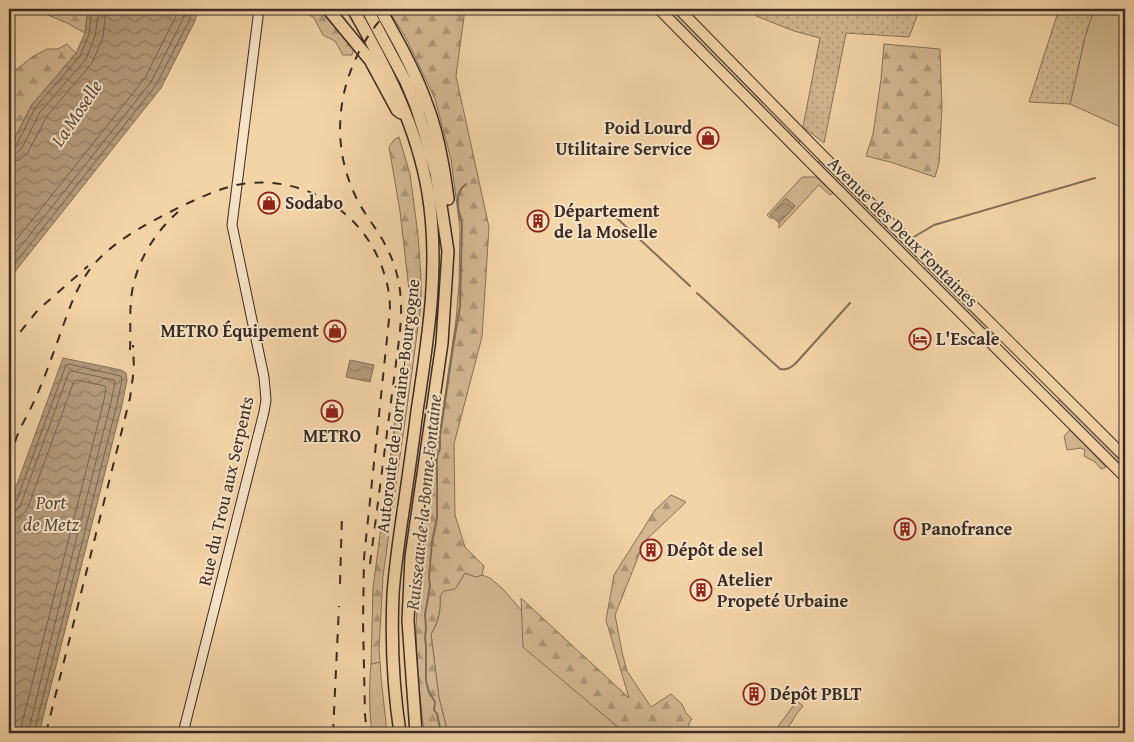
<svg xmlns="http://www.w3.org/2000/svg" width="1134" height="742" viewBox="0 0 1134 742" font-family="'Gentium Book Plus',serif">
<defs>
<pattern id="forest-firs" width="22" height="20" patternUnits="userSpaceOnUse" patternTransform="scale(1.25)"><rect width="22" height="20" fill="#d3b791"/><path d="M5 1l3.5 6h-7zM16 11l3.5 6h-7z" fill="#ac9576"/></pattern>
<pattern id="garden-dots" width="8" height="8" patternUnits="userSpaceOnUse" patternTransform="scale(1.25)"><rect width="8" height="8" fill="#d3b791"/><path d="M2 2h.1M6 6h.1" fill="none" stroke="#ac9576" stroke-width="1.8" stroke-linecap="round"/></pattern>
<pattern id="water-waves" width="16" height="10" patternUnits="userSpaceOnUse" patternTransform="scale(1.25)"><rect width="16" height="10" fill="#b49b7b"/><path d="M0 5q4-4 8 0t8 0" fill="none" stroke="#937f65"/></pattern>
</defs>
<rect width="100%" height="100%" fill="#f3d4a7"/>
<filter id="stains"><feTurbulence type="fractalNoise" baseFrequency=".004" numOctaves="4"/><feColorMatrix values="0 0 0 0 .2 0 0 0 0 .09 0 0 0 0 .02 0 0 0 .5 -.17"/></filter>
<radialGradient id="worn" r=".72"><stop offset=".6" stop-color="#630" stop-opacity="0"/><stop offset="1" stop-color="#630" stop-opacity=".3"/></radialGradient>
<!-- green -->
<path fill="#d3b791" stroke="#86715b" d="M 663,9 L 675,9 L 801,140 L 800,142 L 796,143 Z
M 1094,9 L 1125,9 L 1125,75 L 1119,93 L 1125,97 L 1125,129 L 1070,104 L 1085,37 Z
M 821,160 L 920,259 L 917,262 L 817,164 L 819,161 Z
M 802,177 L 816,177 L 833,193 L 830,195 L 819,185 L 779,228 L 779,223 L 795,206 L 771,215 L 773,218 L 770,218 L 767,215 Z
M 929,266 L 994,331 L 994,334 L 989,336 L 924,269 L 925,267 Z
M 1060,399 L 1125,461 L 1125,473 L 1057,402 Z
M 1070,430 L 1106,467 L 1101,469 L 1095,462 L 1084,456 L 1085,450 L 1081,448 L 1067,450 L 1064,436 Z
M 465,573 L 476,577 L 482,575 L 490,578 L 503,589 L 522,611 L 524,647 L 625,733 L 448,733 L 439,698 L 431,634 C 439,623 441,609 440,596 L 444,590 L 455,589 Z
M 380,662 C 381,686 385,709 387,733 L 372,733 C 369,710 369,687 371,664 Z
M 797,701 L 803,706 L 797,713 L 785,733 L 775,733 L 776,729 Z"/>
<!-- forest -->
<path fill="url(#forest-firs)" stroke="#86715b" d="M 44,9 L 88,9 L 85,33 L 67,23 L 48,15 Z
M 305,9 L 322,9 L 354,48 L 352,55 L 343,55 L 335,41 L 323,35 L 314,18 L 308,14 Z
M 388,9 L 465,9 L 456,76 L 489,227 L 482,337 L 454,444 L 455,515 L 465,547 L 484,566 L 482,575 L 476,577 L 465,573 L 455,589 L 444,591 L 440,596 C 441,609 438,623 431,634 L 439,698 L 448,733 L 424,733 L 417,668 L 416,626 L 419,579 L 425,531 L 456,320 L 459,284 L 460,229 L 451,159 L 435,99 L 406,38 Z
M 67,44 L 76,53 L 31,106 L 13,141 L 9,145 L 9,63 L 11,70 L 16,70 L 32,57 L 47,49 L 58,49 Z
M 884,44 L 940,49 L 942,108 L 939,163 L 935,177 L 890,162 L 866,156 L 873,134 L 881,79 Z
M 399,137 L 410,174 L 418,235 L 421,278 L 421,305 L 408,400 L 383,576 L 379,650 L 380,662 L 371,664 L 373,588 L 407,330 L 409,290 L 400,211 L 389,147 L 394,140 Z
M 671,495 L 686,502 L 644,542 L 615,615 L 622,652 L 627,671 L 651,707 L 671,694 L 682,704 L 686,713 L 692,719 L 689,723 L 689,726 L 688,733 L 625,733 L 523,647 L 521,598 L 629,698 L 606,620 L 614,575 L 655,510 Z"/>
<!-- garden -->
<path fill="url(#garden-dots)" stroke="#86715b" d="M 760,9 L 920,9 L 909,37 L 846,33 L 824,143 L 803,127 L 820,38 L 794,31 L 756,16 Z
M 1059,9 L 1094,9 L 1085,37 L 1070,104 L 1029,102 Z"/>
<!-- water -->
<path fill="url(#water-waves)" stroke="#836e59" d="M 88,9 L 198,9 L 195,21 L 161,88 L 9,279 L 9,145 L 13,141 L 31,106 L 76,53 L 85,33 Z
M 786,198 L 795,206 L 779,223 L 770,215 Z
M 63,358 L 121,370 L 126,373 L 127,380 L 122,405 L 39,733 L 9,733 L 9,506 Z
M 350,360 L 374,365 L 370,382 L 346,377 Z"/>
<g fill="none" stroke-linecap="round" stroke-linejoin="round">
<!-- shore -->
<path stroke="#766350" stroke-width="1" d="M 9,148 L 13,148 L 17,144 L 35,108 L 80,56 L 89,34 L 92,9
M 9,155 L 15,154 L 22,148 L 40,112 L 86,59 L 95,36 L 99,9
M 9,162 L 19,160 L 27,154 L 47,116 L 92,63 L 103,37 L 106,9
M 9,249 L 145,78 L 177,14 L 179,9
M 9,261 L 151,82 L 184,17 L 187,9
M 9,271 L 156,85 L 190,19 L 193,9
M 9,505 L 13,505 L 16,502 L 66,365 L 68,364 L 121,376 L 122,380 L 117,404 L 34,733
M 9,512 L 17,510 L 21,504 L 69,372 L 72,371 L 114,380 L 115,383 L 111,402 L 52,635 L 28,733
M 9,519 C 18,519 24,515 28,507 L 74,381 L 77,380 L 105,386 L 106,388 L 104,400 L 21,727 L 20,733"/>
<!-- stream -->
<path stroke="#836e59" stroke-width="2" d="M 607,209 L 690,286
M 912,238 L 934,225 L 1095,178
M 697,293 L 780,369 C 787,370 791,368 796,363 L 850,303
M 441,733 L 437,714 L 434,710 L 435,702 L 429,692 L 426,681 L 426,645 L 425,638 L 426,628 L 425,614 L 430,586 L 429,577 L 432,542 L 437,518 L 437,456 L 440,449 L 440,436 L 453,347 L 460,306 L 462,224 L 458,208 L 458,197 L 461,189 L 466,184"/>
<!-- secondary casing -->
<g stroke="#392b25" stroke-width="11">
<path id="secondary" d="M 183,733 L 264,412 L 266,400 L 264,377 L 232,225 L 259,9"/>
</g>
<!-- primary casing -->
<g stroke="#392b25" stroke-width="12">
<path id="primary" d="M 659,9 L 809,161 L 1125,477
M 679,9 L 818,151 L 1125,457"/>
</g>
<!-- highway casing -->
<g stroke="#392b25" stroke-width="14">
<path id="highway" d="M 328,9 L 370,60 L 397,110 L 401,113
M 353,9 C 386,67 417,126 428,193 C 440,266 428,338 417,411 C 413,444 408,478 403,512 C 399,539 395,566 393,594 C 391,641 393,687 400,733
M 367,9 L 406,82 L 416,106 L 424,131 L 436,173 L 448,251 L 442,343 L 411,557 L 408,621 L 416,733
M 380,9 C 397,39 414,69 426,102 C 438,132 444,167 448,199"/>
</g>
<!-- secondary -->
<use href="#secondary" stroke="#f7e3c6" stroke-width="9"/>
<!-- primary -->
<use href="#primary" stroke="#f3d4a7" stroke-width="10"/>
<!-- highway -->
<use href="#highway" stroke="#f3d4a7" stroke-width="11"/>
<!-- rail -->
<path stroke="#392b25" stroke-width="2" stroke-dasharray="9 9" stroke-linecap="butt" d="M 9,346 L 38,310 L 88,266
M 130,350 C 131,331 129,311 132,292 C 137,261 155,232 178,212
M 9,459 C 13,449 16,437 21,427 C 27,415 34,403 39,390 C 48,369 55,348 63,326 C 71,304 79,281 95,263 C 119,237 152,221 184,205 C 206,195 226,185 251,183 C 311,178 366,216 384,273 C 388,285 390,297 390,310 L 364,558 L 363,621 L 365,715 L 367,733
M 370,564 L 399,340 C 404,299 401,269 379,234 C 371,221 361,209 355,195 C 325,132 342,58 390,9
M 340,584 L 342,514
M 46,733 L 130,398 L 134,369 L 133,345
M 333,733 L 339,606"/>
</g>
<!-- icons -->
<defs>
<g id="shop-ring" transform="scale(1.125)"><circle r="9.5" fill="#f7e3c6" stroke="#8f2418" stroke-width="1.5"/><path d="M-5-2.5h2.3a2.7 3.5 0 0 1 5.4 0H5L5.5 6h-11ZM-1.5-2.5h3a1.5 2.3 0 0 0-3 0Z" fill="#8f2418"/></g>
<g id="building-ring" transform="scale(1.125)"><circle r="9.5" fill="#f7e3c6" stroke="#8f2418" stroke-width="1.5"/><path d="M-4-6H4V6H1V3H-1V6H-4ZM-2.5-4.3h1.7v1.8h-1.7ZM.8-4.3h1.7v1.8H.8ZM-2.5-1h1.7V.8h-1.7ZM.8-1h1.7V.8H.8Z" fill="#8f2418"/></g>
<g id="hotel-ring" transform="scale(1.125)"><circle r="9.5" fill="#f7e3c6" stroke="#8f2418" stroke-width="1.5"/><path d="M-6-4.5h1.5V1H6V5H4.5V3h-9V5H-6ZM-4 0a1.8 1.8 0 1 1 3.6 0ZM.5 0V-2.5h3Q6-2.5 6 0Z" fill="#8f2418"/></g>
</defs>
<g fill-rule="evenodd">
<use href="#shop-ring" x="708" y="138"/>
<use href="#shop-ring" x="269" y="203"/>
<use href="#building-ring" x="538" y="221"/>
<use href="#shop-ring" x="335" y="331"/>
<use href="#hotel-ring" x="920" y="339"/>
<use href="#shop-ring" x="332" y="411"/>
<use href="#building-ring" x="905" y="529"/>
<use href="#building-ring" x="651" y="550"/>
<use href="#building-ring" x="701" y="590"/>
<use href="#building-ring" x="754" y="694"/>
</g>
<g text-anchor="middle" stroke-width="4" stroke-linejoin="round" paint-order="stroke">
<!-- poi labels -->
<g font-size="18" font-weight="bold" fill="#392b25" stroke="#f7e3c6" text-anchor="start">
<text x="692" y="134" text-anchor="end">Poid Lourd<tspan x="692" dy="21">Utilitaire Service</tspan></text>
<text x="285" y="209">Sodabo</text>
<text x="554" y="217">Département<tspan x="554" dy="21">de la Moselle</tspan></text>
<text x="319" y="337" text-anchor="end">METRO Équipement</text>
<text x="936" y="345">L'Escale</text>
<text x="332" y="442" text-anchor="middle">METRO</text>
<text x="921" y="535">Panofrance</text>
<text x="667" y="556">Dépôt de sel</text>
<text x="717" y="586">Atelier<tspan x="717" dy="21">Propeté Urbaine</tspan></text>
<text x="770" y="700">Dépôt PBLT</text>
</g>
<!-- street labels -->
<g font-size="18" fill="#392b25" stroke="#f7e3c6">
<text transform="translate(903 232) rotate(45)" y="6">Avenue des Deux Fontaines</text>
<text transform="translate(398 406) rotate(-83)" y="6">Autoroute de Lorraine-Bourgogne</text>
<text transform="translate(226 491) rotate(-77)" y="6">Rue du Trou aux Serpents</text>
</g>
<!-- water labels -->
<g font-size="19" font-style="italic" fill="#58473a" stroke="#f7e3c6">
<text transform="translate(76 113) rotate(-56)" y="7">La Moselle</text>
<text x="51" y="509">Port<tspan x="51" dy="22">de Metz</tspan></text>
<text transform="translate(423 502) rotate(-84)" y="7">Ruisseau de la Bonne Fontaine</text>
</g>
</g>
<!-- margin -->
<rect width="1134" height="742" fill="none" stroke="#f3d4a7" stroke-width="30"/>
<rect x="10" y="10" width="1114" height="722" fill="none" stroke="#392b25" stroke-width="2.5"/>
<rect x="15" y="15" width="1104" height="712" fill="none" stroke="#392b25"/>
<rect width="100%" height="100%" filter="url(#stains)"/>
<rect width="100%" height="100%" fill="url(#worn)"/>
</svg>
